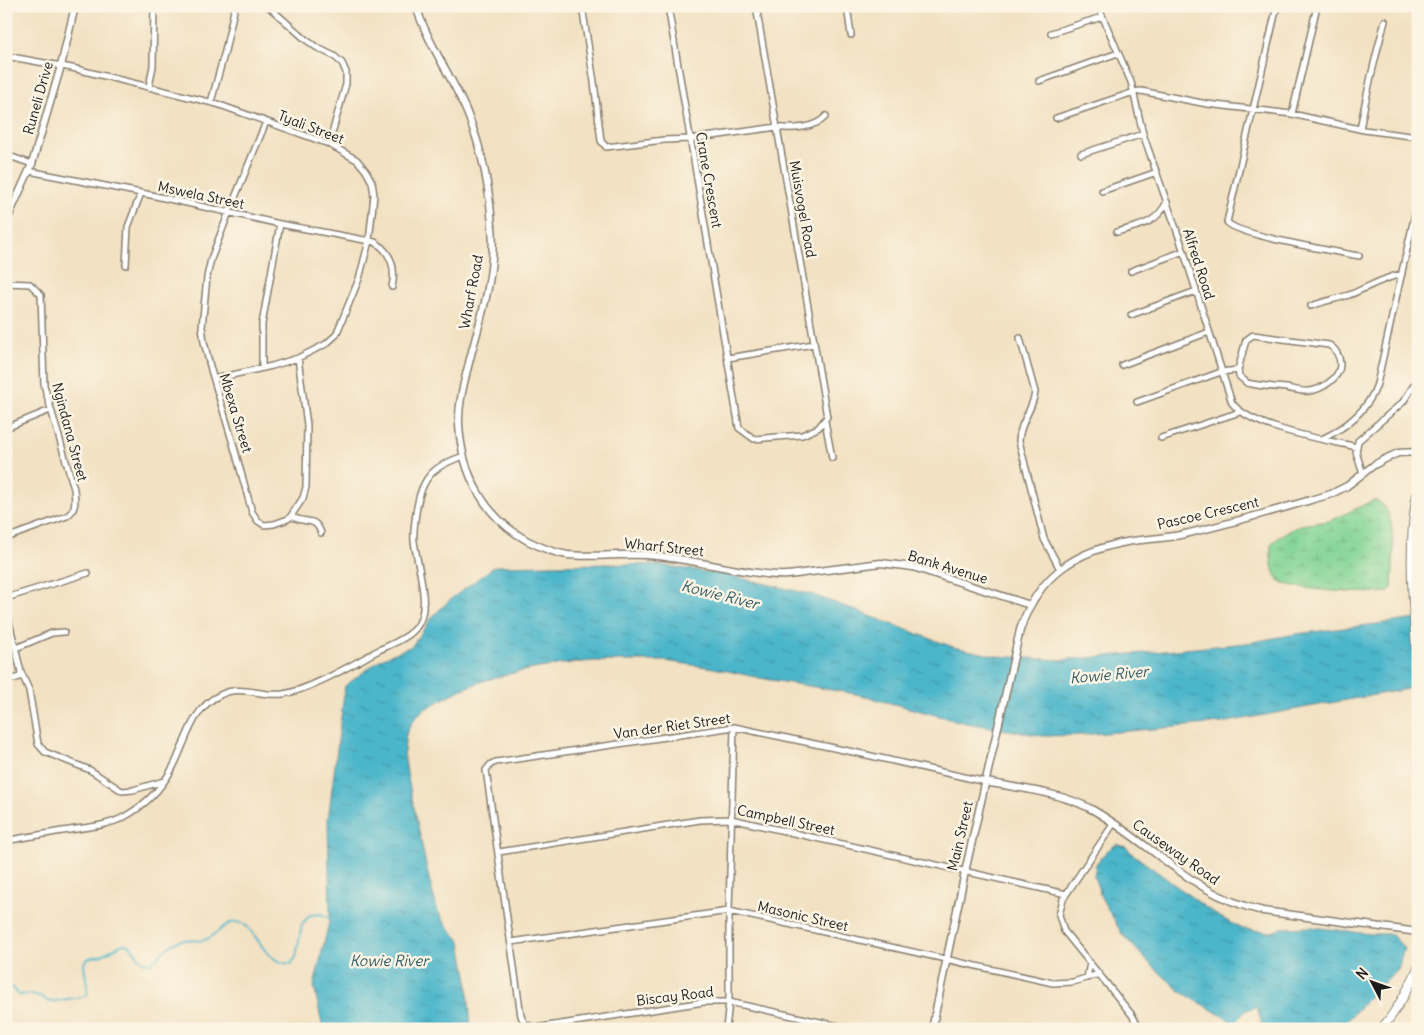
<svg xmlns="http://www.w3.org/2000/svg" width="1424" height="1035" viewBox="0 0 1424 1035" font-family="Delius,sans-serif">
<defs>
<pattern id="wetland-marsh" width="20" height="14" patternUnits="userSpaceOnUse" patternTransform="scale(1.25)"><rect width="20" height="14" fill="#82d495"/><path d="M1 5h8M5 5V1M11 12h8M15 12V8" fill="none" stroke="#70b580"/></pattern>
<pattern id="water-ripples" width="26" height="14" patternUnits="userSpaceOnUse" patternTransform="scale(1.25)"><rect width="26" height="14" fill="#4cb6ca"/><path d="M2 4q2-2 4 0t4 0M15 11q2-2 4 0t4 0" fill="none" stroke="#3e93a3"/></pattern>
</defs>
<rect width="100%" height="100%" fill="#fcf5e5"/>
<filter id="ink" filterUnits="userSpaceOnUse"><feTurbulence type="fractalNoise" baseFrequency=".02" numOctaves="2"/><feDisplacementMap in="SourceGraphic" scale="10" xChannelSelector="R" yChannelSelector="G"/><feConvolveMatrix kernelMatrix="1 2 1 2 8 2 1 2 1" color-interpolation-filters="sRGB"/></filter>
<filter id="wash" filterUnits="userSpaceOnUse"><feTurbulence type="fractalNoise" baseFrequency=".0096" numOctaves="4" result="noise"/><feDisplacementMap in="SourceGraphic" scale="20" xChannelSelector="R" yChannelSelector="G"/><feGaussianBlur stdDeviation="1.12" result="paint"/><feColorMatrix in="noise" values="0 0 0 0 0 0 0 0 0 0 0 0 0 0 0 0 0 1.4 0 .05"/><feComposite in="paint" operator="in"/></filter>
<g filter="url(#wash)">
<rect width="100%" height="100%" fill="#f2e1c2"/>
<!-- wetland -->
<path fill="url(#wetland-marsh)" stroke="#4f7858" d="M 1374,500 C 1378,502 1382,504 1384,506 C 1397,522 1393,568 1392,588 L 1388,592 C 1372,594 1289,591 1279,580 C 1270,571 1271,555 1271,544 L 1283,534 L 1301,525 L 1330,521 Z"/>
<!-- water -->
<path fill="url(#water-ripples)" stroke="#346973" d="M 607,564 L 660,565 L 727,575 L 814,595 L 953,647 L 996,656 L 1060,660 L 1144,653 L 1247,643 L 1296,634 L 1418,619 L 1418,687 L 1221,723 L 1082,735 L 1043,736 L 966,723 L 856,694 L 760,678 L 714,668 L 665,661 L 593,661 L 562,664 L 517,672 L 483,681 L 458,691 L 423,710 L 412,722 L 406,734 L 404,752 L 407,774 L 429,879 L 438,912 L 449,928 L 461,942 L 467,975 L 471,1029 L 323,1029 L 314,986 L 330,918 L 328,820 L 345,686 L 381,659 L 412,646 L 433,616 L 451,599 L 495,566 Z
M 1117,844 L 1126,847 L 1134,855 L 1216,915 L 1243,929 L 1272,932 L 1282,928 L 1312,927 L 1371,934 L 1391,934 L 1404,948 L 1398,970 L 1373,992 L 1340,1029 L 1263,1029 L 1257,1007 L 1248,1009 L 1234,1023 L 1180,991 L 1147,961 L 1122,934 L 1101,897 L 1094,876 L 1096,864 L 1107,851 Z"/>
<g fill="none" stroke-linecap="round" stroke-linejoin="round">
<!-- stream -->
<path stroke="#4cb6ca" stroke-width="2" d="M 6,982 L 19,995 C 32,993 39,994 49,1002 L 87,996 C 89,985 84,974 84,963 L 89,958 L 102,955 L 123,944 L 130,945 C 136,953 140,963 151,963 C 160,955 170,943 182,940 C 189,939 199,942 205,940 C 215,936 222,926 231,923 C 256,915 257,963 291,964 L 296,957 L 302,924 L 310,915 L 320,914 L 330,918"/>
</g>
</g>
<g filter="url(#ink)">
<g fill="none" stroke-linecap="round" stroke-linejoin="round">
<!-- minor casing -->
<g stroke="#877e6f" stroke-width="8">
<path id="minor" d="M 268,6 L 305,39 L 316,47 L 334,56 L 342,63 L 346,72 L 346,84 L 329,144
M 582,6 L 594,82 L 601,141 L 606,147 L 664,140 L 691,139 L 777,127 C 791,130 816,128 826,116
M 668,6 L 739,428 L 754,439 L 802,435 L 818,428 L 827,417 L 756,6
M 847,6 L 851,35
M 1098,6 L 1131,82 L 1143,134 L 1180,240 L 1232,403 C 1252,429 1324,439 1357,447
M 1277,6 L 1227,222 C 1236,235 1338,252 1359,256
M 1051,33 L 1102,17
M 6,56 L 72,68 L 217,104 L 329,144 L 357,160 L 366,171 L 372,182 L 374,195 L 369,241 L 359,279 L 336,335 L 326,344 L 298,358 L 272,366 L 214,379
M 1039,81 L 1118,53
M 149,87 L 153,66 L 154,6
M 211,102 L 225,51 L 235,6
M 1292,114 L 1317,6
M 1056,118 L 1134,92 L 1141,91 L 1207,104 L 1292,114 L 1364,130 L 1418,137
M 266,122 L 229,212 L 211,259 L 207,277 L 202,327 L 204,342 L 211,370 L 234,447 L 252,512 L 258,521 L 264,525 L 274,524 L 288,519 L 291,516 L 303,498 L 306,487 L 307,425 L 298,358
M 1360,129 C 1367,92 1375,57 1385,21
M 1081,154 L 1143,134
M 6,155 L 32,164
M 29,171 L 151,195 L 280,224 L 375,242 C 392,253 396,269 392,287
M 1102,191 L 1157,172
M 1117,232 C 1140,225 1155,225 1167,202
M 126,265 L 128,227 L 141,193
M 1131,271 L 1184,251
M 6,283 L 30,284 L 41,295 L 44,385 L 74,489 C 75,500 77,509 67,516 L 6,538
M 1311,306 C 1324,301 1336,299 1349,295 C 1367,288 1382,278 1402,274
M 1131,315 L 1196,291
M 1253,335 L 1329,345 C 1336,349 1340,357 1340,365 C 1340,378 1321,390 1309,391 C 1302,392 1293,389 1286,388 C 1273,387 1260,386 1247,383 L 1239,376 L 1238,370 L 1246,340 Z
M 1020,338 L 1035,392 C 1033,410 1019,423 1019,441 L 1044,539 L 1060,569
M 728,358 L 814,344
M 1122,365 L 1209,332
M 262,368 L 262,324 L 280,224
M 1137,402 L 1221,372 L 1238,370
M 825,421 L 832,458
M 6,428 L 50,410
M 1161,438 L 1240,412
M 1322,439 C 1346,428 1369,409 1377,384 L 1418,200
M 1363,474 L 1356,452 L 1358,441 L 1403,402 L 1418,379
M 291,516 C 305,525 315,515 321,533
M 6,598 L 88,573
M 6,609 L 21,672 L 20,677 L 6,681
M 16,648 L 52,633 L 64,632
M 21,672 L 29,690 L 38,744 L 45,752 L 90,770 L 122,791 L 133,790 L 164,781
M 1114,823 L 1063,899 L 1059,915 L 1064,931 L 1132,1015 L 1140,1029
M 6,841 C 27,837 48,833 70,830 C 88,827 107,826 124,817 C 144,806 161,789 172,769 C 186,744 191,708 220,695 C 241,684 261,697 283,694 C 310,690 353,664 379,650 C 390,645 406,639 415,629 C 433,610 417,565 414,541 C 413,530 415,519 417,507 C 422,476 435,465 464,456
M 499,852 L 700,820 L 731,819 L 1066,894
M 511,942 L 729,911 L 1053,983 L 1073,982 L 1099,974
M 1087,978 L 1090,963
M 726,1029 L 729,1002 L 729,911 L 734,727
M 852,1029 L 729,1002 L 704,1002 L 535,1028 L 525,1024 L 521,1016 L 486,770 L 491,764 L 496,762 L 734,727 L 858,753 L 986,782"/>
</g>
<!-- tertiary casing -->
<g stroke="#877e6f" stroke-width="9">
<path id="tertiary" d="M 416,6 C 426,38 444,65 459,95 C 480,137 489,180 492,226 C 496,268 483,312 472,351 C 466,375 458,401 459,425 C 462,474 484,517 528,541 C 540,547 554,553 568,555 C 598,558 628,552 657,556 C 698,560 738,573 778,575 C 789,576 800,573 811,572 C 834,569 858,566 881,563 L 913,567 L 1030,605
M 6,222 L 32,164 L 61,66 L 75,6
M 986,782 C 1021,789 1061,792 1093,810 C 1154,845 1192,895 1263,911 L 1418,932
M 932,1029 L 965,872 L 1020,630 C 1038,575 1076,550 1132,541 C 1149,539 1167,538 1185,534 C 1234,523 1283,508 1331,494 L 1347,486 L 1374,465 L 1385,459 L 1398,453 L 1418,452"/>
</g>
<!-- primary casing -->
<g stroke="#877e6f" stroke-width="10">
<path id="primary" d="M 1418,489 C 1406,549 1414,612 1418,673
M 1381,1029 C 1397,1011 1408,990 1418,968"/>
</g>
<!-- minor -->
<use href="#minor" stroke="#fff" stroke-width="5"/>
<!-- tertiary -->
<use href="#tertiary" stroke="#fff" stroke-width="6"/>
<!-- primary -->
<use href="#primary" stroke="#fff" stroke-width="8"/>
</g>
</g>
<g text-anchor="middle" stroke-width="5" stroke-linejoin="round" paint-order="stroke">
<!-- street labels -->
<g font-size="14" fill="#1c1c1c" stroke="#fcf5e5">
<text transform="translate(38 98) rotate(-74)" y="5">Runeli Drive</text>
<text transform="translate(311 127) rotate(21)" y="5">Tyali Street</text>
<text transform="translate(709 180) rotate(80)" y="5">Crane Crescent</text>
<text transform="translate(201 195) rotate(12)" y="5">Mswela Street</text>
<text transform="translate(803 209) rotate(80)" y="5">Muisvogel Road</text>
<text transform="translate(1199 264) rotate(72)" y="5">Alfred Road</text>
<text transform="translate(471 292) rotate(-79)" y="5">Wharf Road</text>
<text transform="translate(236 413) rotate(73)" y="5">Mbexa Street</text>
<text transform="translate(70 432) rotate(75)" y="5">Ngindana Street</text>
<text transform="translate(1208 513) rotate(-13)" y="5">Pascoe Crescent</text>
<text transform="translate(664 547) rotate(6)" y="5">Wharf Street</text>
<text transform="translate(948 567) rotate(17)" y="5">Bank Avenue</text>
<text transform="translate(672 726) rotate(-8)" y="5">Van der Riet Street</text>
<text transform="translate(786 820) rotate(12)" y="5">Campbell Street</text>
<text transform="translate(960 836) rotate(-77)" y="5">Main Street</text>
<text transform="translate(1176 852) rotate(35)" y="5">Causeway Road</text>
<text transform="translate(803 916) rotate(13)" y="5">Masonic Street</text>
<text transform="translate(675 996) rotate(-7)" y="5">Biscay Road</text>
</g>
<!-- water labels -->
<g font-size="15" font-style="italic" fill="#2f5a62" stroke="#fcf5e5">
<text transform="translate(720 595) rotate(14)" y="5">Kowie River</text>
<text transform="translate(1109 675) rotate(-5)" y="5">Kowie River</text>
<text x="389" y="966">Kowie River</text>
</g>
</g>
<!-- margin -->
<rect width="1424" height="1035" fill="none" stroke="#fcf5e5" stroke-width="25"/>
<!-- north arrow -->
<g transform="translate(1372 982) rotate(311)" stroke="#fcf5e5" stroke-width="4" paint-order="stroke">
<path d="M0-4L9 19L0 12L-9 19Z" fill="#1c1c1c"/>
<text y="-8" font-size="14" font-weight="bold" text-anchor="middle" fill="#1c1c1c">N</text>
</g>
</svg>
